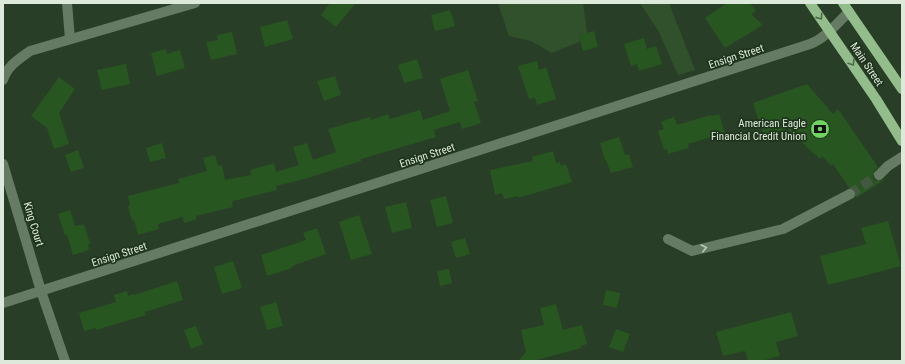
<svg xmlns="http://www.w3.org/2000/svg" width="905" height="364" viewBox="0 0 905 364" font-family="'Roboto Condensed',sans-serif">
<rect width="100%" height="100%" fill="#293e26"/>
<!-- green -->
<path fill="#31512c" d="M 498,3 L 583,3 L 587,33 L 579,35 L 581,41 L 552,53 L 531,41 L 509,36 Z
M 640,3 L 669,3 L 695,70 L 678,75 L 659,32 Z"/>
<!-- building -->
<path fill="#275621" d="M 330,3 L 356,3 L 336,27 L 321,15 Z
M 727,3 L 750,3 L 756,11 L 751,14 L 763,25 L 725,48 L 705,18 Z
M 450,10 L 455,26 L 435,31 L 431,15 Z
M 287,20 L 293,39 L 265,47 L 260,27 Z
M 594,31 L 598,47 L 583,51 L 579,35 Z
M 232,32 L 237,54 L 211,60 L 206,42 L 218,40 L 217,35 Z
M 644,38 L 647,49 L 656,46 L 662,64 L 639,71 L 637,64 L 631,66 L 624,44 Z
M 166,49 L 167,54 L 180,50 L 185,68 L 157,76 L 151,53 Z
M 417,59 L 423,78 L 404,83 L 398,65 Z
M 537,61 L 539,70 L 546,67 L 556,99 L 537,105 L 535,98 L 529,99 L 518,66 Z
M 126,64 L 130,84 L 102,90 L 97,70 Z
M 468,70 L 478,101 L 474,102 L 481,123 L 462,129 L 460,122 L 434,130 L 436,137 L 361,159 L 361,161 L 301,180 L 276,186 L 277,190 L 234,201 L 232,202 L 233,207 L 196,216 L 197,219 L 184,223 L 183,217 L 158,224 L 159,229 L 138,235 L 134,220 L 132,221 L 128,207 L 130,205 L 128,196 L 171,185 L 179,183 L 178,179 L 207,171 L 203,158 L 215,155 L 218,166 L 222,165 L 225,180 L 251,175 L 250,170 L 274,163 L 276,172 L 299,165 L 293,147 L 307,143 L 313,160 L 336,152 L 328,129 L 370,117 L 371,120 L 388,114 L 390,119 L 420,110 L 423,120 L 450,111 L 440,79 Z
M 335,76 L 341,95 L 324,101 L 317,81 Z
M 59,77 L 75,89 L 59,113 L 69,144 L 54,149 L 47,128 L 31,116 Z
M 807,84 L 833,114 L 838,109 L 878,167 L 873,173 L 873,176 L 874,179 L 877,181 L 880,181 L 886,179 L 856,198 L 856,191 L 853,188 L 849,188 L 833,164 L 831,166 L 822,156 L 820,159 L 787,129 L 764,137 L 753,103 Z
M 719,114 L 725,133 L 688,144 L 689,148 L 668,154 L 667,149 L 664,150 L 658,131 L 664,129 L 661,122 L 674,117 L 677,125 L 711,115 L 711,116 Z
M 619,137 L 625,155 L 629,154 L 633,167 L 611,173 L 606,160 L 605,161 L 600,143 Z
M 162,143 L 166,158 L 150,162 L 146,148 Z
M 78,150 L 84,168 L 71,172 L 65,155 Z
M 553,151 L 556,163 L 560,162 L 561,166 L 566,164 L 572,182 L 518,198 L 518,196 L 504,199 L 502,193 L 495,195 L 490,170 L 533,161 L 532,157 Z
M 446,196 L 453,223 L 437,227 L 430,200 Z
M 406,202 L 412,228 L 392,233 L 385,207 Z
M 70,210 L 75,226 L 84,224 L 90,243 L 88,244 L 89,250 L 73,255 L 67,235 L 65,235 L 58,214 Z
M 359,215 L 372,254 L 351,260 L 339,222 Z
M 888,221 L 901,266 L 828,285 L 820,256 L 866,244 L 861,228 Z
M 317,228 L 326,254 L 292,266 L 292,268 L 267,276 L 261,255 L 306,240 L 303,233 Z
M 465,238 L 470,254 L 456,258 L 451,242 Z
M 233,261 L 242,288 L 222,294 L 214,267 Z
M 449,269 L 452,283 L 440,286 L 437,271 Z
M 177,281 L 183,300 L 145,312 L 146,315 L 96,330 L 96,328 L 84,331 L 79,313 L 116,302 L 114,295 L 127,291 L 128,296 L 133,294 L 134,295 Z
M 606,290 L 620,293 L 617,308 L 603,305 Z
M 276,302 L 283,326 L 267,330 L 260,307 Z
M 556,304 L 563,330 L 582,325 L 587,344 L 581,346 L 581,348 L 533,361 L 518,361 L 526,352 L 521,330 L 544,325 L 540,308 Z
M 791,312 L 798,336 L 776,342 L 780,356 L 761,361 L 748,361 L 745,351 L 723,356 L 716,332 Z
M 196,326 L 203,344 L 191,349 L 184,330 Z
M 616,329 L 630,334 L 623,352 L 609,347 Z"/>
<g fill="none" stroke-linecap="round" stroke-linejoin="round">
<!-- minor-tunnel -->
<path stroke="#445841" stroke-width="10" stroke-dasharray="10 5" stroke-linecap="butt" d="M 850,194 L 879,175"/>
<!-- minor -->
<path stroke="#667b63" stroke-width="10" d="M 67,3 L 70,39
M 3,80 C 7,66 19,59 30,51 L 195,3
M 3,164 L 41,291 L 65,361
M 879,175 L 888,166 L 902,157
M 668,239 L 692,251 L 783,229 L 850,194
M 3,303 L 810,44 C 826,38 837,23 849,12"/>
<!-- major -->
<path stroke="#93be8c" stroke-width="10" d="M 810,3 L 876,99 L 902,141
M 843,3 L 902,89"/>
</g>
<!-- one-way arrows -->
<defs><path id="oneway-chevron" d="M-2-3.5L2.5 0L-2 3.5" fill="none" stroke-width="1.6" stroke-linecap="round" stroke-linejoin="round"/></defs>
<g stroke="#4d6b49">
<use href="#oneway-chevron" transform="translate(820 17) rotate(55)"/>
<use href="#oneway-chevron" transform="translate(852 63) rotate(56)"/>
</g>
<use stroke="#b9c9b7" href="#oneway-chevron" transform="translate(704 248) rotate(-13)"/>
<!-- icons -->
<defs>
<g id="bank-disc" transform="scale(1)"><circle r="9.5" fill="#6ed361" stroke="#1f341c"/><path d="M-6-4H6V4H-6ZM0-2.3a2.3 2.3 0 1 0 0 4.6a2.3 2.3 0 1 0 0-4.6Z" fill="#111"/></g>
</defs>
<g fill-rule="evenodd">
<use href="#bank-disc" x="820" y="129"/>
</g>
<g text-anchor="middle" stroke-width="3.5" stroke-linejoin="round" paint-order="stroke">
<!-- street labels -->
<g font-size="11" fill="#ddeadb" stroke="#1f341c">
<text transform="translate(736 56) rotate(-18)" y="4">Ensign Street</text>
<text transform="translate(867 64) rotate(56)" y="4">Main Street</text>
<text transform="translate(427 155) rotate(-18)" y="4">Ensign Street</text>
<text transform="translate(34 224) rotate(73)" y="4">King Court</text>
<text transform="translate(119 254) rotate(-18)" y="4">Ensign Street</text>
</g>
<!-- poi labels -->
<g font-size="11" fill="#ddeadb" stroke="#1f341c" text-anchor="end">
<text x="806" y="127">American Eagle<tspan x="806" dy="13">Financial Credit Union</tspan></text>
</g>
</g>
<!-- border -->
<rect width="905" height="364" fill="none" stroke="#ddeadb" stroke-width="8"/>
</svg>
